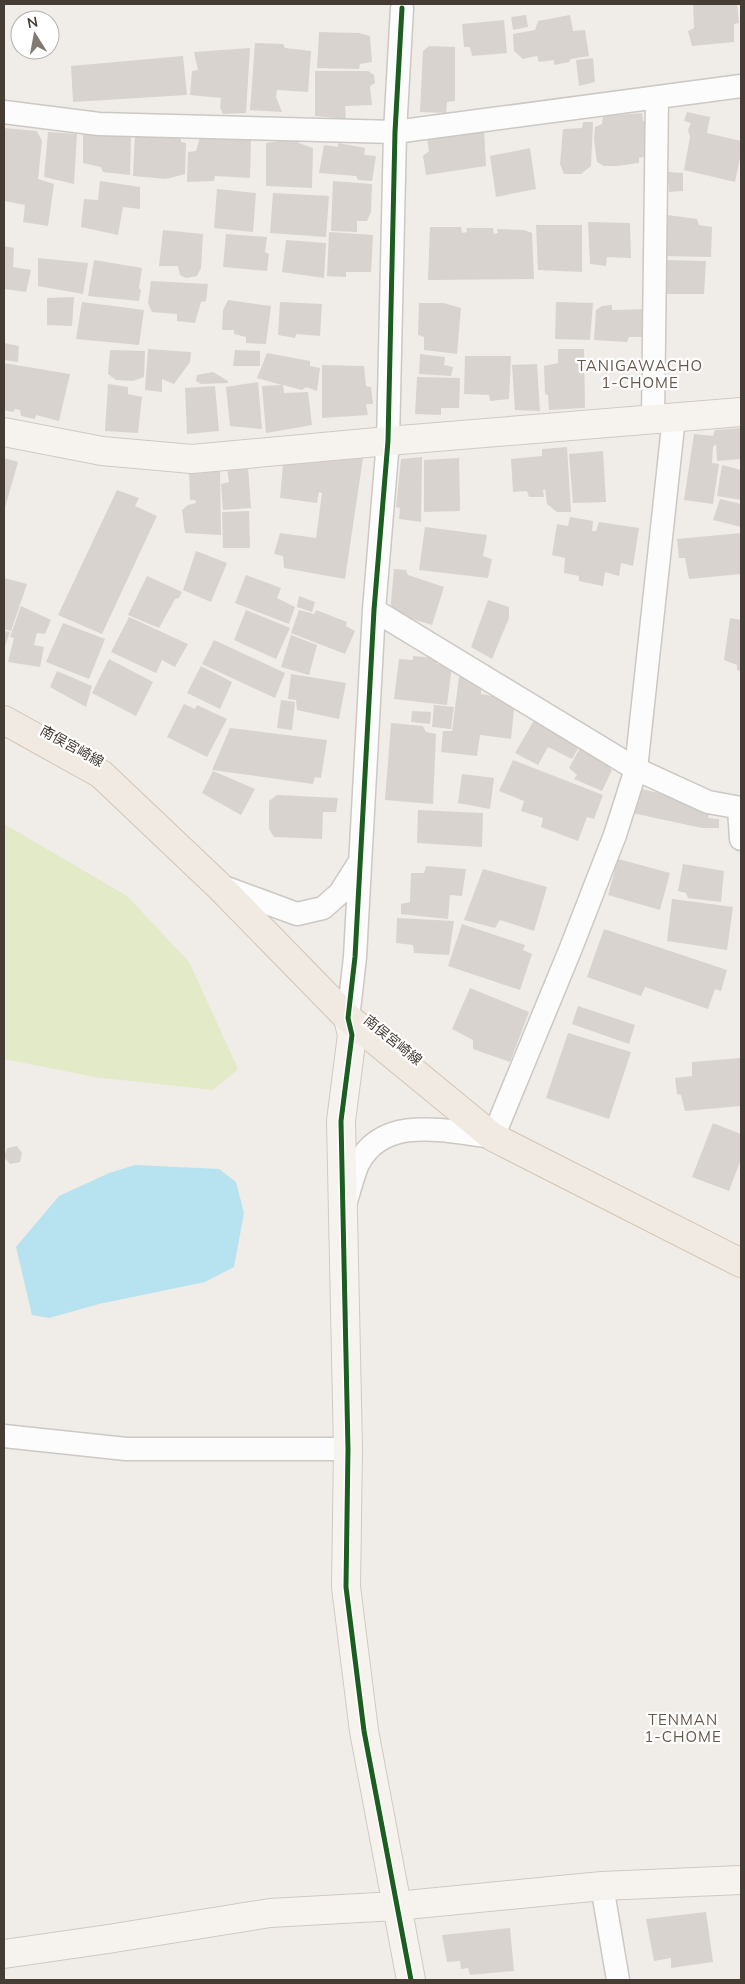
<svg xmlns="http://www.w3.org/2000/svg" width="745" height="1984" viewBox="0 0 745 1984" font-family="Mulish,'Noto Sans JP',sans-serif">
<rect width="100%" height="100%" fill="#f0ece8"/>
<!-- green -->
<path fill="#e2eac7" d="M 4,824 L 127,896 L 189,962 L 238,1069 L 213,1090 L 95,1077 L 4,1059 Z"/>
<!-- water -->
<path fill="#b7e2ef" d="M 135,1165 L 219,1169 L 236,1182 L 244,1213 L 234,1267 L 205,1282 L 99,1304 L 49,1318 L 32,1315 L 16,1247 L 59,1196 L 109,1173 Z"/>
<!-- building -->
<path fill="#d8d3cf" d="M 693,4 L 737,4 L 739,23 L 734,24 L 734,42 L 692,46 L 688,31 L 694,28 Z
M 526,15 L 528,27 L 513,30 L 511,17 Z
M 570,15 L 573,31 L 585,30 L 589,56 L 571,59 L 569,62 L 554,65 L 554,60 L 539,62 L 537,56 L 523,59 L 514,51 L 513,34 L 535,30 L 538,21 Z
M 504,20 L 507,53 L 472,56 L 470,47 L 464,47 L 462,24 Z
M 319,32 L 359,33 L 370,36 L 372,62 L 360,64 L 359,69 L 317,68 Z
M 255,43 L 283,44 L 285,48 L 311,51 L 308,92 L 277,90 L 276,97 L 282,112 L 250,110 Z
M 429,46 L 455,47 L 455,101 L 447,102 L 446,113 L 420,112 L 423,51 Z
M 250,48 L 246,113 L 223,114 L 220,107 L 221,98 L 190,95 L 192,71 L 198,70 L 194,52 Z
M 183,56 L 187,95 L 73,102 L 71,66 Z
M 593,58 L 595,82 L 579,86 L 576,60 Z
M 315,71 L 368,71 L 374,75 L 375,83 L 370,86 L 372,105 L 345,106 L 346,119 L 315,116 Z
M 687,112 L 710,117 L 707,133 L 741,141 L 741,153 L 735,182 L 684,170 L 690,137 L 688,130 L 691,123 L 684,121 Z
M 642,113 L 643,121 L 651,121 L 647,156 L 639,158 L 639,163 L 617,166 L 604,166 L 597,162 L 594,139 L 595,127 L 602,124 L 603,116 Z
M 583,122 L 593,122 L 591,166 L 581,174 L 564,174 L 560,164 L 563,129 L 582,128 Z
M 4,128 L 37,131 L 42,141 L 38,179 L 54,184 L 48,226 L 23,222 L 25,205 L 4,201 Z
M 484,129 L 486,166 L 426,175 L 423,156 L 429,151 L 427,138 Z
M 99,131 L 131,133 L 130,175 L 103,172 L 101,167 L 83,163 L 83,135 Z
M 48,132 L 77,134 L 74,184 L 44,177 Z
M 135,133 L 181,135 L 181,142 L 186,143 L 185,174 L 166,179 L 133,176 Z
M 201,134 L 251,138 L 250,178 L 215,176 L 214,181 L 187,182 L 188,152 L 196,151 Z
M 279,137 L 298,138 L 299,143 L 313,148 L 312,188 L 266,186 L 266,143 L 279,141 Z
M 338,143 L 365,148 L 364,155 L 376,156 L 372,181 L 358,180 L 356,176 L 319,173 L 324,145 L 338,147 Z
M 530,148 L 536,189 L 496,197 L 490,156 Z
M 668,172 L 683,173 L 683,191 L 669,192 Z
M 100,181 L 140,187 L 140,209 L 123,207 L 118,235 L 81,227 L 84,199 L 98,200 Z
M 333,181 L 372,184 L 371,212 L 367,221 L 357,221 L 357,232 L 331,231 Z
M 217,189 L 256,193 L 253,232 L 214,228 Z
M 273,193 L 329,196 L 326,237 L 270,233 Z
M 667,215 L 697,219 L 699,225 L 712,227 L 711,257 L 665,256 Z
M 588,222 L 630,223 L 631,258 L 607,257 L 606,266 L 590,264 Z
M 536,225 L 582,225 L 582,272 L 538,270 Z
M 430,227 L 461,227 L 462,233 L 467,232 L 466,228 L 493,228 L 494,234 L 498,233 L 497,229 L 524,230 L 532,233 L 534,279 L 428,280 Z
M 163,230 L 203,234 L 201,268 L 197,276 L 186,278 L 180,275 L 178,266 L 159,266 Z
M 329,232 L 373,235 L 371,272 L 346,272 L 346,277 L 327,276 Z
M 226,234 L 267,237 L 265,252 L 269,254 L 267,271 L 223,267 Z
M 286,240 L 326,243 L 324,278 L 282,272 Z
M 4,246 L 14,248 L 13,267 L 31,270 L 26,292 L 4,289 Z
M 38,258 L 88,263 L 83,294 L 38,286 Z
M 94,260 L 142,268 L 139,288 L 141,290 L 139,301 L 88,296 Z
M 667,260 L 706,261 L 704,294 L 666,294 Z
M 151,281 L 208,284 L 206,301 L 201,302 L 195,323 L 177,321 L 177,314 L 152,312 L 148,303 Z
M 74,297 L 72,326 L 47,325 L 47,298 Z
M 228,300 L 271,306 L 266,344 L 246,343 L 246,337 L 234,334 L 234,330 L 222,330 L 223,310 Z
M 82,302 L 144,310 L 139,345 L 76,339 Z
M 280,302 L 322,304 L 320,336 L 296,334 L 295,338 L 278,335 Z
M 556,302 L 593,303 L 590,340 L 555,339 Z
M 419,303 L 443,303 L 461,308 L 457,354 L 424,350 L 424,337 L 418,335 Z
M 612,305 L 612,310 L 647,309 L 646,337 L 629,337 L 627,342 L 594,340 L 596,310 L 602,306 Z
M 4,343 L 19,346 L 18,362 L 4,360 Z
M 148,349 L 191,352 L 190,362 L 174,384 L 162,379 L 162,392 L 145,390 Z
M 558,349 L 584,349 L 585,408 L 549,410 L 548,395 L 545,394 L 544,366 L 558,363 Z
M 110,350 L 145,351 L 144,377 L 133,381 L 116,380 L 108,374 Z
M 235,350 L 260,351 L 260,366 L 233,366 Z
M 267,353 L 310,361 L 310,366 L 320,368 L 317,391 L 306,387 L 302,390 L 283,385 L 284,393 L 308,392 L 312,425 L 266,433 L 262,386 L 282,385 L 257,378 Z
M 420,354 L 445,357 L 444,365 L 453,367 L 451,376 L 419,374 Z
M 465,356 L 511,356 L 509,399 L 490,401 L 489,395 L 464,394 Z
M 4,363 L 70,374 L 59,421 L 36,415 L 35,419 L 21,416 L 20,410 L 15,409 L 13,412 L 4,410 Z
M 537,364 L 540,411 L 515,410 L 512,365 Z
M 322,365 L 364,366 L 366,386 L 371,387 L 373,404 L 366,404 L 368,415 L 322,418 Z
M 213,372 L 228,381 L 228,383 L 201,384 L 196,381 L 197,375 Z
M 417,377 L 460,378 L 459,408 L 441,408 L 441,415 L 415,414 Z
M 258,382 L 262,429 L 230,426 L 226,387 Z
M 108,384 L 128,387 L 128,394 L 142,397 L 138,433 L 105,431 Z
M 215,386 L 219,431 L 187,434 L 185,388 Z
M 741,428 L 741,459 L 717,461 L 716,444 L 713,447 L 712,463 L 719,464 L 713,504 L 684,500 L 694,434 L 713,436 L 715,430 Z
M 567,447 L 571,512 L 557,512 L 547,504 L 545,489 L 543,490 L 544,497 L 529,497 L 527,491 L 513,492 L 511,459 L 542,456 L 542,449 Z
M 603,451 L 606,502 L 573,503 L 569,454 Z
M 422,457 L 421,522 L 399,519 L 400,508 L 396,507 L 401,459 Z
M 4,458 L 18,462 L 4,511 Z
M 363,458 L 345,579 L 284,568 L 283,556 L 274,554 L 280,533 L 316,538 L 322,493 L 319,492 L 317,503 L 280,498 L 283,465 Z
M 459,458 L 460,511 L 424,512 L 424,460 Z
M 722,465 L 741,470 L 741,500 L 717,496 Z
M 248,467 L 251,508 L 223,510 L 221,484 L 229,482 L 227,468 Z
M 220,470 L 221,535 L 185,533 L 182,510 L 188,505 L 196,503 L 195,500 L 190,500 L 189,471 Z
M 117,490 L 139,498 L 135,506 L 157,516 L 102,634 L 58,615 Z
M 720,499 L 741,504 L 741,527 L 713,520 Z
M 249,511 L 250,548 L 223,548 L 222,512 Z
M 570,517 L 593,521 L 592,531 L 596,531 L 599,522 L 639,528 L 633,566 L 621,563 L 619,576 L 605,572 L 603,586 L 579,581 L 579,576 L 564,573 L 565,558 L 552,555 L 557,524 L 568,526 Z
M 425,527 L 487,535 L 483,556 L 492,559 L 488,578 L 419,570 Z
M 741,533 L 741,574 L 689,579 L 685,558 L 679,558 L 677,539 Z
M 196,551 L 227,563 L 211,602 L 183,590 Z
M 394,569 L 406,570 L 408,575 L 444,587 L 432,625 L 390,612 Z
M 246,575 L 281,588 L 277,598 L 295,607 L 289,624 L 235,603 Z
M 147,576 L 182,592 L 179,598 L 175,599 L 159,628 L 128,615 Z
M 4,578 L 27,584 L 11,631 L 4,629 Z
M 299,596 L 315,602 L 312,612 L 297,607 Z
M 488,600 L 509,607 L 509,618 L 492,659 L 471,647 Z
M 21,606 L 51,620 L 45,634 L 37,633 L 34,645 L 44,647 L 40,667 L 8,662 L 14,638 L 10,637 Z
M 246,610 L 290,628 L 276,659 L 234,640 Z
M 299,610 L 314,614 L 316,610 L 347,622 L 346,626 L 355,631 L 345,654 L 291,633 Z
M 129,617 L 188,644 L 175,667 L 162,660 L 156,673 L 111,652 Z
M 730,618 L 741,620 L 741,671 L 737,670 L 737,665 L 724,660 Z
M 63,623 L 105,639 L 89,679 L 46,662 Z
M 4,631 L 10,632 L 4,649 Z
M 291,635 L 317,645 L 309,675 L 281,667 Z
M 214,640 L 285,673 L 275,698 L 202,664 Z
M 413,656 L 437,658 L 437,664 L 452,666 L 447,705 L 394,699 L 399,659 L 413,660 Z
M 109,659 L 153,682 L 136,716 L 92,693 Z
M 201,666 L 232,682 L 220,709 L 187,693 Z
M 57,671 L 92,686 L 86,707 L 50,687 Z
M 291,674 L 346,683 L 339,719 L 297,710 L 296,700 L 288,699 Z
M 459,677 L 481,680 L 481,694 L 515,700 L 511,739 L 480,735 L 477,756 L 441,752 L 443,731 L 452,731 Z
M 281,700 L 295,702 L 292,730 L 277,728 Z
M 184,704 L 195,709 L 197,705 L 227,719 L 207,757 L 167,737 Z
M 434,705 L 454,707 L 451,729 L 432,727 Z
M 412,711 L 431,712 L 430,724 L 411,722 Z
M 536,717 L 582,742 L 572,759 L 548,747 L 538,765 L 515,753 Z
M 391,723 L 423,726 L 426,732 L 436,734 L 433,804 L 385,800 Z
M 230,728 L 327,740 L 321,778 L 315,777 L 313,784 L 212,770 Z
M 581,746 L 610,760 L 609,767 L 612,770 L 602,791 L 574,779 L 577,775 L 569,768 Z
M 513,760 L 603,795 L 594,819 L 587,817 L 578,841 L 541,827 L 543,818 L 521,811 L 524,801 L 499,791 Z
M 213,771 L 255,789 L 241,815 L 202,793 Z
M 462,774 L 494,778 L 490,809 L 458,803 Z
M 636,788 L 711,804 L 708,818 L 719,819 L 719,828 L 702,828 L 632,813 Z
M 277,795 L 338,798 L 336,812 L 323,812 L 322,839 L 274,837 L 269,829 L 269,801 Z
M 418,810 L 483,813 L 482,847 L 417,843 Z
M 618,859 L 670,873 L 660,910 L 608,895 Z
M 683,864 L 724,871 L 721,902 L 688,898 L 686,893 L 678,891 Z
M 426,866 L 466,869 L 462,896 L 450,895 L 448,919 L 401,914 L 401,904 L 410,902 L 411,873 L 424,873 Z
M 483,869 L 547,887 L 534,931 L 500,920 L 495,928 L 464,920 Z
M 672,899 L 733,907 L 727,950 L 667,941 Z
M 397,918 L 454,921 L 449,955 L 414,953 L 413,945 L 396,943 Z
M 462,924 L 525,945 L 523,950 L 532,954 L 520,990 L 448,966 Z
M 604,929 L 727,970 L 721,991 L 715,989 L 708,1009 L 645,987 L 641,996 L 587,977 Z
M 470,988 L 529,1012 L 510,1062 L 473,1049 L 473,1040 L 452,1029 Z
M 578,1006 L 635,1025 L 629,1044 L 572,1024 Z
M 568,1033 L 631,1052 L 609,1119 L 546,1098 Z
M 741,1058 L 741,1106 L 685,1111 L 681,1095 L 677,1094 L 675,1078 L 692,1076 L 692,1062 Z
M 713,1123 L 741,1134 L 741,1159 L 729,1191 L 692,1177 Z
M 17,1146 L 22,1153 L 20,1162 L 10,1164 L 4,1157 L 7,1148 Z
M 706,1912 L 713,1962 L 671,1968 L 671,1958 L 654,1961 L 646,1919 Z
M 510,1928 L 514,1971 L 470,1975 L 468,1968 L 461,1969 L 460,1961 L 447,1962 L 442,1935 Z"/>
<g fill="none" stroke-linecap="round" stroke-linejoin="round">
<!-- street casing -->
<g stroke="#ccc8c4" stroke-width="25">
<path id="street" d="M 4,112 L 99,124 L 395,132 L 741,86
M 653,419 L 657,97
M 374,610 L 636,769 L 708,802 L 741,808
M 739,808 L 741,839
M 221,886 L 297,914 L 323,908 L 340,893 L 359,863
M 348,1018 L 355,957 L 374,610 L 388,441 L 395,132 L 402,8
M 346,1201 C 350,1189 353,1175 358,1164 C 384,1113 448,1132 493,1137 L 571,948 L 615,835 L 636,769 L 674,417
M 4,1436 L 126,1449 L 348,1449
M 602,1886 L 618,1980"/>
</g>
<!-- secondary casing -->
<g stroke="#d1c9c0" stroke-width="30">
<path id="secondary" d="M 4,432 L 102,451 L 192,459 L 388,441 L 741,412
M 348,1018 L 352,1035 L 341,1121 L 348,1449 L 346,1587 L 364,1731 L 411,1980
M 4,1954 L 108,1939 L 270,1913 L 396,1906 L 602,1886 L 741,1880"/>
</g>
<!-- primary casing -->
<g stroke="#d2c5b5" stroke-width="30">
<path id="primary" d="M 4,720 L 101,774 L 218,885 L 348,1018 L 493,1137 L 741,1263"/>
</g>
<!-- street -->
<use href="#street" stroke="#fdfcfc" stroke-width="22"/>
<!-- secondary -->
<use href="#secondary" stroke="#f6f3ee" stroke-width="28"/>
<!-- primary -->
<use href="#primary" stroke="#f1eae2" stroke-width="28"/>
<!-- cycleway casing -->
<g stroke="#fff" stroke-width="8">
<path id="cycleway" d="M 402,8 L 395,132 L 388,441 L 374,610 L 355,957 L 348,1018 L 352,1035 L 341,1121 L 348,1449 L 346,1587 L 364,1731 L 411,1980"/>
</g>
<!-- cycleway -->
<use href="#cycleway" stroke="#1b5e20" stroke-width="5"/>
</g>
<g text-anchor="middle" stroke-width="4.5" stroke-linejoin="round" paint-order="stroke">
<!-- street labels -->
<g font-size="14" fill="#453c34" stroke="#fff">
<text transform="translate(72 746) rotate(29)" y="5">南俣宮崎線</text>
<text transform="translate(393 1040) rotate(39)" y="5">南俣宮崎線</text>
</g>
<!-- neighbourhood labels -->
<g font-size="15" letter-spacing="1" fill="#68584b" stroke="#fff">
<text x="640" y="371">TANIGAWACHO<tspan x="640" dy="17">1-CHOME</tspan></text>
<text x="683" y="1725">TENMAN<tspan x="683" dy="17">1-CHOME</tspan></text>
</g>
</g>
<!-- border -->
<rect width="745" height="1984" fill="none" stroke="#453c34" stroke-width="10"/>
<!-- north arrow -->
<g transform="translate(35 35) rotate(349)"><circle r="24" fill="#ffffff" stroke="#b5b1ae"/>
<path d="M0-4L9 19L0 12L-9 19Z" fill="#817a73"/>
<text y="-8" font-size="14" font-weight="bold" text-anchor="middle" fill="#453c34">N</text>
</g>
</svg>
